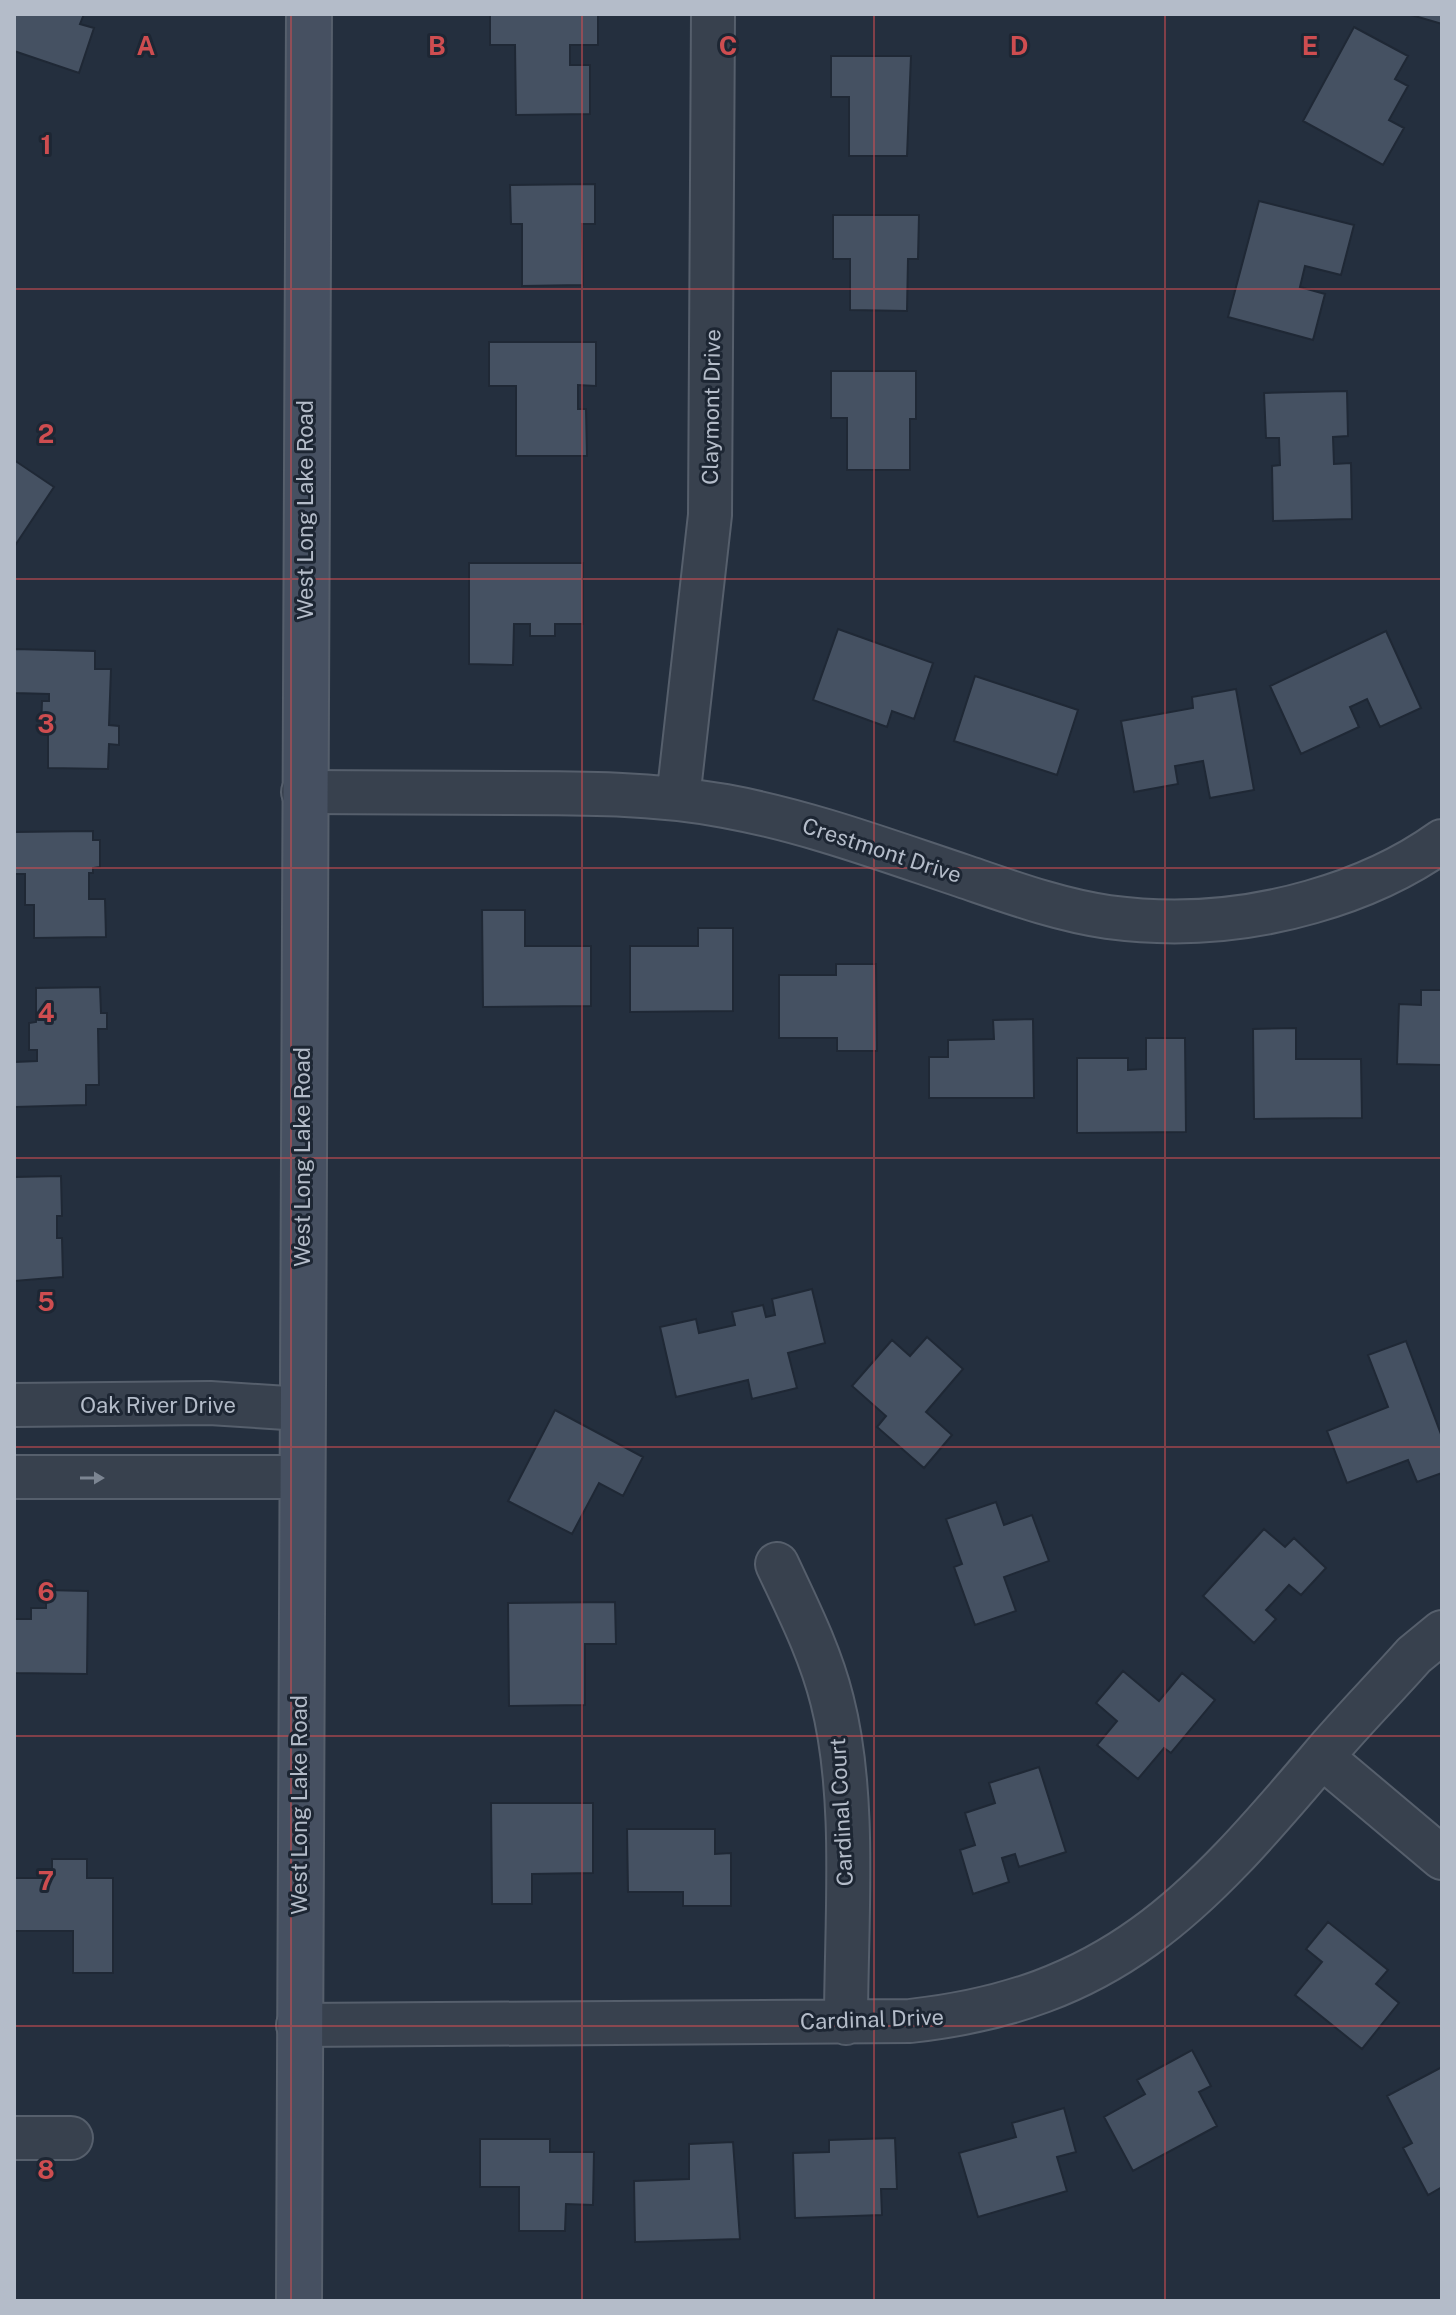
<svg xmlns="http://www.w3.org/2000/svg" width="1456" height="2315" viewBox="0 0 1456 2315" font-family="'Public Sans',sans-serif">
<rect width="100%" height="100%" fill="#242f3e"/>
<!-- building -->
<path fill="#455162" stroke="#1f2835" stroke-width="2" d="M 14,14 L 84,14 L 80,24 L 94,28 L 79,73 L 14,51 Z
M 490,14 L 598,14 L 598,45 L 570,45 L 570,65 L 590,65 L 590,114 L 516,115 L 515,45 L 490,45 Z
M 1408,14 L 1442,14 L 1442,24 Z
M 1354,27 L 1408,56 L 1395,79 L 1408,86 L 1389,120 L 1404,128 L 1383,165 L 1303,121 Z
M 831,56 L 911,56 L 907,156 L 849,156 L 849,97 L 831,97 Z
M 595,184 L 595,224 L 582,224 L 583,285 L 522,286 L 522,224 L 511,224 L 510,185 Z
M 1259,201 L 1354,225 L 1341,275 L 1305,266 L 1300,287 L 1325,294 L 1313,340 L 1228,317 Z
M 833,215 L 919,215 L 918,259 L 908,259 L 907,311 L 850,310 L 850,259 L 833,259 Z
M 489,342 L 596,342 L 596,386 L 578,385 L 578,409 L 586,409 L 587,456 L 516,456 L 516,386 L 489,386 Z
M 831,371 L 916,371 L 916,419 L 910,419 L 910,470 L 847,470 L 847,418 L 831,418 Z
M 1347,391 L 1348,436 L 1333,437 L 1334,464 L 1351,463 L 1352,519 L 1273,521 L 1272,466 L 1280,465 L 1279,438 L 1266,438 L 1264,393 Z
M 14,460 L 54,487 L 14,547 Z
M 469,563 L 583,563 L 583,624 L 555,624 L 555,636 L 530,636 L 530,624 L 514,624 L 513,665 L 469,664 Z
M 838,629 L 933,663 L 914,719 L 892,711 L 887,727 L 813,700 Z
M 1386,631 L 1421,708 L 1380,727 L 1367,699 L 1350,707 L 1359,727 L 1301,754 L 1270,686 Z
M 14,649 L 95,651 L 95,669 L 111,669 L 109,725 L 119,726 L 119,745 L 109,744 L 108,769 L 48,768 L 48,729 L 41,729 L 42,701 L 49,701 L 49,694 L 14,693 Z
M 975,676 L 1078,710 L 1057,775 L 954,741 Z
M 1236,689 L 1254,790 L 1210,798 L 1203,761 L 1175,766 L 1178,784 L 1134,792 L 1121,721 L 1193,708 L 1192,697 Z
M 93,831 L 93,840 L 100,840 L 100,867 L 93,868 L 93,873 L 89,873 L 89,899 L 105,899 L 106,937 L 34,938 L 34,905 L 25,905 L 25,874 L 14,874 L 14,832 Z
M 482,910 L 525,910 L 525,946 L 591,946 L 591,1006 L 483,1007 Z
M 698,928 L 733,928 L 733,1011 L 630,1012 L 630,946 L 698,946 Z
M 836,964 L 876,964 L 877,1051 L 837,1051 L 837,1038 L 779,1038 L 779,975 L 836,975 Z
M 100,987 L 101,1013 L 107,1013 L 107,1029 L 98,1029 L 99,1085 L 86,1085 L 86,1105 L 14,1107 L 14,1062 L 37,1061 L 37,1050 L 29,1050 L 29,1023 L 36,1022 L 36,988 Z
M 1421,990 L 1442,990 L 1442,1065 L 1397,1064 L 1399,1004 L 1421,1005 Z
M 1033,1019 L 1034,1098 L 929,1098 L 929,1057 L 948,1057 L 948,1040 L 994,1039 L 993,1020 Z
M 1296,1028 L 1296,1059 L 1361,1059 L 1362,1118 L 1254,1119 L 1253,1029 Z
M 1146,1038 L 1185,1038 L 1186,1132 L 1077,1133 L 1077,1058 L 1128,1058 L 1128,1070 L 1146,1069 Z
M 61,1176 L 62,1216 L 57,1216 L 57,1238 L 62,1238 L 63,1277 L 14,1281 L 14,1177 Z
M 812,1289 L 825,1343 L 788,1353 L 797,1388 L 752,1399 L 748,1380 L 676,1397 L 660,1327 L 696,1319 L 699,1333 L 735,1325 L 732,1312 L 763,1305 L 766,1317 L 775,1315 L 772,1299 Z
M 927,1337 L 963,1369 L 926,1412 L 952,1435 L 924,1468 L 877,1427 L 886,1416 L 852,1386 L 892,1340 L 910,1356 Z
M 1406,1341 L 1442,1437 L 1442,1473 L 1417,1482 L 1408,1460 L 1347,1483 L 1327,1431 L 1388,1407 L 1368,1355 Z
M 555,1410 L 643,1457 L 623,1496 L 599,1483 L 572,1534 L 508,1501 Z
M 996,1502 L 1004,1525 L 1032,1515 L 1049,1561 L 1004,1577 L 1016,1611 L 975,1625 L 954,1567 L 962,1564 L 946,1519 Z
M 1264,1529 L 1285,1547 L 1294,1538 L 1326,1568 L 1301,1595 L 1289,1585 L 1266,1610 L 1276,1619 L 1254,1643 L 1203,1596 Z
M 46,1590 L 88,1591 L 87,1674 L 14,1673 L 14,1619 L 31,1619 L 31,1608 L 46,1608 Z
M 615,1602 L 616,1644 L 585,1644 L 585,1705 L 509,1706 L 508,1603 Z
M 1123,1671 L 1159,1701 L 1182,1673 L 1215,1700 L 1171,1753 L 1164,1748 L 1138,1779 L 1097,1745 L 1117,1721 L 1096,1703 Z
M 1039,1767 L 1066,1852 L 1019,1867 L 1015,1854 L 1002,1858 L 1009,1882 L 973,1894 L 960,1850 L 975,1845 L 965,1813 L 995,1803 L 989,1783 Z
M 491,1803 L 593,1803 L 593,1873 L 532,1874 L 532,1904 L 492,1904 Z
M 627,1829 L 715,1829 L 715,1854 L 731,1853 L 731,1906 L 683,1906 L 683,1892 L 628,1892 Z
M 52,1859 L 87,1859 L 87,1878 L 113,1878 L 113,1973 L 73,1973 L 73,1931 L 14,1931 L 14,1878 L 52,1878 Z
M 1328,1922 L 1388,1970 L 1376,1984 L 1399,2003 L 1362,2049 L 1295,1995 L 1322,1962 L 1306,1949 Z
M 1192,2050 L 1211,2086 L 1199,2092 L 1217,2126 L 1133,2171 L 1104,2117 L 1145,2094 L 1137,2080 Z
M 1442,2067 L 1442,2187 L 1428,2195 L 1403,2148 L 1412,2143 L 1387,2096 Z
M 1064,2108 L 1076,2152 L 1057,2157 L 1067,2191 L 978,2217 L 959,2153 L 1016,2137 L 1012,2123 Z
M 895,2138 L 897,2189 L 881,2189 L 882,2215 L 795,2218 L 793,2153 L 829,2152 L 829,2140 Z
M 480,2139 L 550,2139 L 550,2152 L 594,2152 L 593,2205 L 566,2204 L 565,2231 L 519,2231 L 519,2187 L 480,2187 Z
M 733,2142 L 740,2239 L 635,2242 L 634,2181 L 689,2179 L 689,2144 Z"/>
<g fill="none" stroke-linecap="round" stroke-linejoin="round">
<!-- minor casing -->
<g stroke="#565f6c" stroke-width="46">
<path id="minor" d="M 303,792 C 372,792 440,793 509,793 C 582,793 653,793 725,806 C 807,821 885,850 963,876 C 1010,892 1059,910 1108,917 C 1176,926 1245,921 1311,902 C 1357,889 1403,869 1442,841
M 678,799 L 710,515 L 713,14
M 14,1405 L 210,1403 L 302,1409
M 14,1477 L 301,1477
M 777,1564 C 798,1609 820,1652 832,1700 C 857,1797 846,1921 846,2023
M 1322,1757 L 1442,1858
M 298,2025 L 910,2021 C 1112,1999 1196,1905 1320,1759 C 1350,1723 1383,1690 1414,1655 L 1442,1632
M 14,2138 L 71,2138"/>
</g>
<!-- secondary casing -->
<g stroke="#565f6c" stroke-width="48">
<path id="secondary" d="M 299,2301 L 309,14"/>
</g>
<!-- minor -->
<use href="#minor" stroke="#38414e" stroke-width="42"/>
<!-- secondary -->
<use href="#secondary" stroke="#465061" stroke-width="44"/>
</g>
<!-- one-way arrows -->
<defs><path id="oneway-solid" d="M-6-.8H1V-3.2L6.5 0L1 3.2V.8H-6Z" transform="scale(2)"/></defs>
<use fill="#7c8592" href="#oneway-solid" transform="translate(92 1478)"/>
<!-- grid -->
<path fill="none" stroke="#ce4d50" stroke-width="2" stroke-opacity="0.55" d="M 291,14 L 291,2301M 582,14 L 582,2301M 874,14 L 874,2301M 1165,14 L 1165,2301M 14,289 L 1442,289M 14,579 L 1442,579M 14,868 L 1442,868M 14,1158 L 1442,1158M 14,1447 L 1442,1447M 14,1736 L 1442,1736M 14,2026 L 1442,2026"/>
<g text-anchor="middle" stroke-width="6" stroke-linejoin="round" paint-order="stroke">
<!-- street labels -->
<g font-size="22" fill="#b4bcc9" stroke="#1d2633">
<text transform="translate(711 407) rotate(-89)" y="8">Claymont Drive</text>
<text transform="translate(305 510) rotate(-90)" y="8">West Long Lake Road</text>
<text transform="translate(882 850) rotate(18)" y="8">Crestmont Drive</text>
<text transform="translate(302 1157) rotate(-90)" y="8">West Long Lake Road</text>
<text x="158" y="1413">Oak River Drive</text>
<text transform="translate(299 1805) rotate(-90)" y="8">West Long Lake Road</text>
<text transform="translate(841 1812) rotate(-93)" y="8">Cardinal Court</text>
<text transform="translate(872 2019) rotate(-2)" y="8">Cardinal Drive</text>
</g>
</g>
<g font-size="26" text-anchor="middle" font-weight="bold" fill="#ce4d50" stroke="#1d2633" stroke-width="6" stroke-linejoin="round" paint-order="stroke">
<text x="146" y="55">A</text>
<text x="437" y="55">B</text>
<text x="728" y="55">C</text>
<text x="1019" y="55">D</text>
<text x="1310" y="55">E</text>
<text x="46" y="154">1</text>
<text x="46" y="443">2</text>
<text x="46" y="733">3</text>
<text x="46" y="1022">4</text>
<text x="46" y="1311">5</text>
<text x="46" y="1601">6</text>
<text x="46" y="1890">7</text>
<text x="46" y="2179">8</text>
</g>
<!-- border -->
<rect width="1456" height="2315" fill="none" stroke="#b4bcc9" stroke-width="32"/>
</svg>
